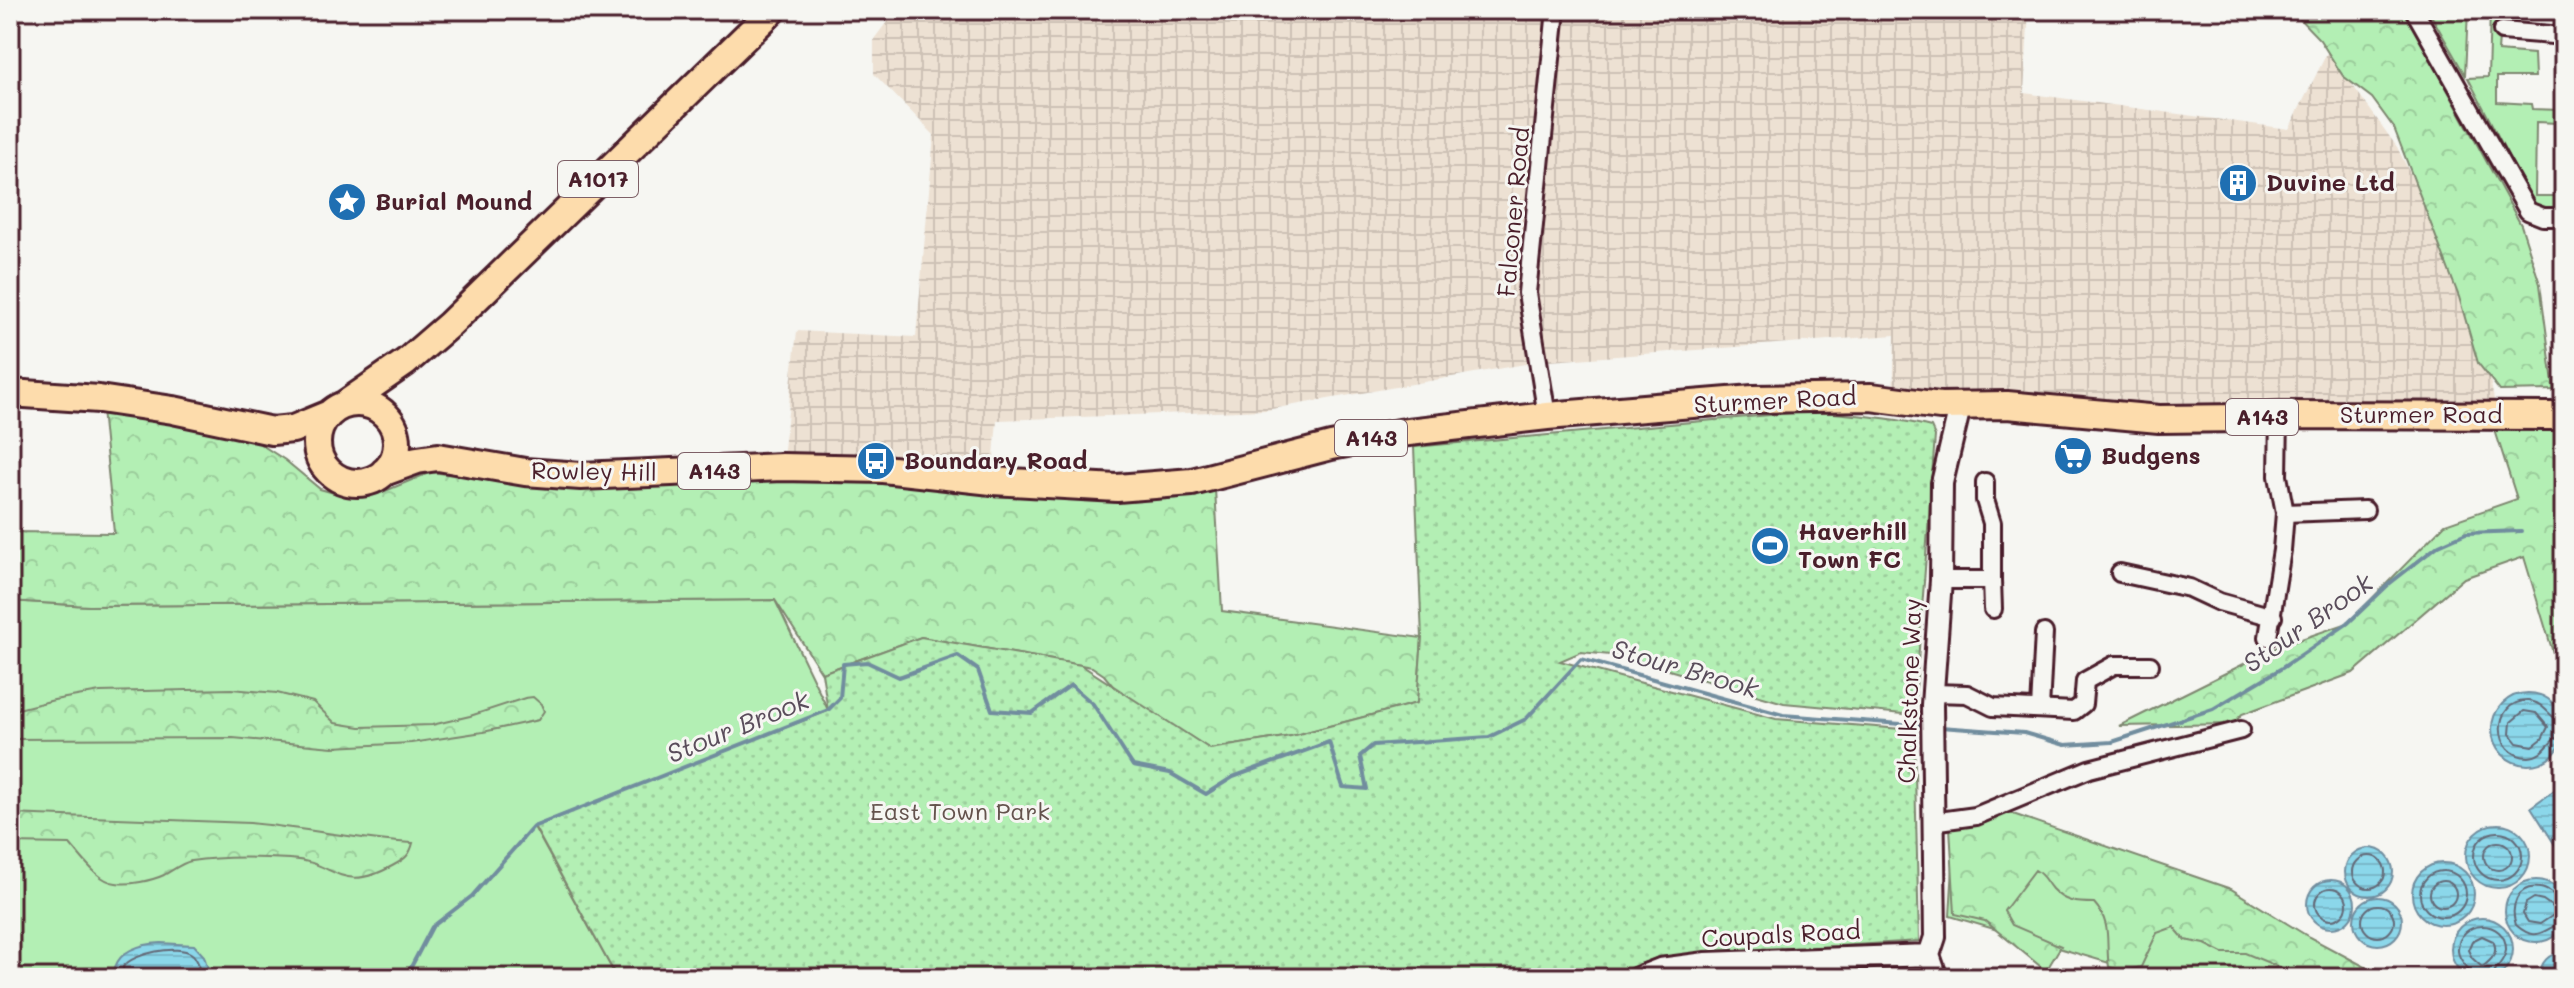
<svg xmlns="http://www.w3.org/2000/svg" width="2574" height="988" viewBox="0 0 2574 988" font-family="Mali,sans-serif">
<defs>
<pattern id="industrial-grid" width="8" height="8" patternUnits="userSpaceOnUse" patternTransform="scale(2)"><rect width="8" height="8" fill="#ede1d3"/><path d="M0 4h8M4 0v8" fill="none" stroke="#cdc1b5"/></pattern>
<pattern id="forest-crowns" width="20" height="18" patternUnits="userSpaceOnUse" patternTransform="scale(2)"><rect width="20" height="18" fill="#b3efb4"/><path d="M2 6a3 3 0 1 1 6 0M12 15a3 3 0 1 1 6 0" fill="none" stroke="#9bcc9b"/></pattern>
<pattern id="park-dots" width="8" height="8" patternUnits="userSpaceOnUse" patternTransform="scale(2)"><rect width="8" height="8" fill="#b3efb4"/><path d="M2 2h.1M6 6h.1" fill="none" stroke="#9bcc9b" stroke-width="1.8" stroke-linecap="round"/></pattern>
<pattern id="water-rules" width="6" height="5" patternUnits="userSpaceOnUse" patternTransform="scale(2)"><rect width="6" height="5" fill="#8bd7ea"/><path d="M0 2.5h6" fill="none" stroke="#79b8c9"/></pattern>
</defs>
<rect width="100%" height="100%" fill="#f6f6f2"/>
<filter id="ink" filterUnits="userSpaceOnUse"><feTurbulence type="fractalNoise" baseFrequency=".0125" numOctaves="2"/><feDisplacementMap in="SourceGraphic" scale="16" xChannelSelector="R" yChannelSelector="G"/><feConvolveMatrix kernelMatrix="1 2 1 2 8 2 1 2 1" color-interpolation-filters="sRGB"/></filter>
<g filter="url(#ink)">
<!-- industrial -->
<path fill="url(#industrial-grid)" d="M 896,10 L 2029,10 L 2024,93 L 2289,129 L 2328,51 L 2397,147 L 2475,304 L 2497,414 L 1893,400 L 1895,335 L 1537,362 L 1266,410 L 997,420 L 992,481 L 782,467 L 797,331 L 916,337 L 934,135 L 874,74 L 874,39 Z"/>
<!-- grass -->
<path fill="#b3efb4" stroke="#7e8770" stroke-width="2" fill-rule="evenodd" d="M 2428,10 L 2468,10 L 2465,75 Z
M 2490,10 L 2513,10 L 2511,25 L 2500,25 L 2498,51 L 2534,54 L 2535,77 L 2497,77 L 2497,102 L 2531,104 L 2532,109 L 2561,110 L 2564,113 L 2564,209 L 2538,206 L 2532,202 L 2468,78 L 2488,77 ZM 2536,122 L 2558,123 L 2556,196 L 2535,196 Z
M 775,600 L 828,710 L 534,827 L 617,978 L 10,978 L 10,601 L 89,606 Z
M 1991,842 L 2285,966 L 2236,978 L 2160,978 L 1950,916 L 1953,867 Z"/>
<!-- forest -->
<path fill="url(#forest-crowns)" stroke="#7e8770" stroke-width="2" d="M 2291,10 L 2404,10 L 2521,225 L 2540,284 L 2554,390 L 2500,391 L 2478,363 L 2459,297 L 2394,128 L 2372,98 L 2343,76 L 2320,40 Z
M 102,410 L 249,437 L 285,460 L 320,489 L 348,497 L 378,494 L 431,472 L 548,486 L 779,475 L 1215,489 L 1222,611 L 1422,638 L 1417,703 L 1291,736 L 1210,749 L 1117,691 L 1104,675 L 1092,667 L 921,637 L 822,673 L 775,600 L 89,606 L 10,601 L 10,532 L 114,533 Z
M 2564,425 L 2564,689 L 2524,557 L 2464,578 L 2353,673 L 2242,714 L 2233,724 L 2119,726 L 2278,647 L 2348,623 L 2445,524 L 2517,499 L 2494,427 Z
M 231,689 L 277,693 L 313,702 L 335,723 L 360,727 L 432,725 L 470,716 L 525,698 L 533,697 L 541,704 L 544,711 L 538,720 L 483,732 L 411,743 L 333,747 L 233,738 L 10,739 L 10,711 L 54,700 L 100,692 Z
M 2010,813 L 2231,889 L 2309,937 L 2386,978 L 2252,978 L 2284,969 L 2245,953 L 2223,953 L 2205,944 L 2185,940 L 2174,927 L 2157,933 L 2141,967 L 2124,971 L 2109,967 C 2105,943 2113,924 2094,903 C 2077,903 2065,903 2052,889 C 2045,881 2045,876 2035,870 L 2004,911 L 2012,925 L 2061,946 L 2046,971 L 1985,921 L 1955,914 L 1950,827 Z
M 10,814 L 250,823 C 305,828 358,840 413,843 C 410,855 405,859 394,865 C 339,896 336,861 290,859 C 259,857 222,856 191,861 C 182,863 173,870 164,875 C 151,881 130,885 116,883 C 98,882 81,856 70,844 L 10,843 Z"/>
<!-- park -->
<path fill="url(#park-dots)" stroke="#7e8770" stroke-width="2" d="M 1813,411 C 1853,415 1893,417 1931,427 L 1935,436 L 1914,715 L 1784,703 L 1620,656 L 1581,652 L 1560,661 L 1776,719 L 1914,730 L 1919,941 L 1659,957 L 1604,978 L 617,978 L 534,826 L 828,711 L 822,673 L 921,637 L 1081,665 L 1210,749 L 1291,736 L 1417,703 L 1422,638 L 1414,447 Z"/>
<!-- water -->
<path fill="url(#water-rules)" stroke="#718d9e" stroke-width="2" d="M2492 729a36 36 0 1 1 72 0a36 36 0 1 1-72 0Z
M 2564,783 L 2564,859 L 2531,807 Z
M2466 856a32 32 0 1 1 64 0a32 32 0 1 1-64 0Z
M2345 872a24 24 0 1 1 48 0a24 24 0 1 1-48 0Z
M2412 894a31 31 0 1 1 62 0a31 31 0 1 1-62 0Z
M2505 911a31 31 0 1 1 62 0a31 31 0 1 1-62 0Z
M2307 904a24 24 0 1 1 48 0a24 24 0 1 1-48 0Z
M2354 921a24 24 0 1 1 48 0a24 24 0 1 1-48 0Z
M2451 949a31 31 0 1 1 62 0a31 31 0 1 1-62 0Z
M 161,943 L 194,945 L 204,956 L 208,969 L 199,978 L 174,978 L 161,970 L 135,978 L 118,977 L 115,967 C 122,948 143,944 161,943 Z
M 2564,952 L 2564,978 L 2539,978 C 2540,963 2548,953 2564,952 Z"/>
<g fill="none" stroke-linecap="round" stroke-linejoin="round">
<!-- shore -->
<path stroke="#646977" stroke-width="2" d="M 2524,711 L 2536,713 L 2548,727 L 2542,739 L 2533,746 L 2517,743 L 2510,734 L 2511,722 Z
M 2564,722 C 2549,720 2546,702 2528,701 C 2491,700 2492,757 2529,757 C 2547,756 2549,736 2564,735
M2474 856a24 24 0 1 1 48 0a24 24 0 1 1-48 0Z
M2484 856a14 14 0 1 1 28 0a14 14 0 1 1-28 0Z
M2353 872a16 16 0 1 1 32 0a16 16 0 1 1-32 0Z
M2420 894a23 23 0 1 1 46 0a23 23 0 1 1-46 0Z
M2430 894a13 13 0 1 1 26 0a13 13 0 1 1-26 0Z
M2315 904a16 16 0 1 1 32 0a16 16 0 1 1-32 0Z
M 2534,898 L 2543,900 L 2557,910 L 2555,914 L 2540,924 L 2528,922 L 2523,914 L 2526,903 Z
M 2564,899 C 2554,897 2549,889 2540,888 C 2516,884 2510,908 2516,925 C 2539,945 2543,927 2564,923
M2362 921a16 16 0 1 1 32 0a16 16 0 1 1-32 0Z
M 2482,936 L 2493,941 C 2499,952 2492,960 2482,967 L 2472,958 L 2468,950 L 2472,941 Z
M 124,978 L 123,967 C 133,953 178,944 192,954 C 195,956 197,961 199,965 L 195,978
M 2472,978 C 2471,967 2459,963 2458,951 C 2457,918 2507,918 2506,950 C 2505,962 2494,967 2492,978"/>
<!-- stream -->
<path stroke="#718d9e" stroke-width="4" d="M 1940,727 L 2024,733 L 2065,745 L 2112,742 L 2213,709 L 2282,668 L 2348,623 L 2389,584 L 2439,545 L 2466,533 L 2521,531
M 403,978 L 410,969 L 432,927 L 472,896 L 533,827 L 828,710 L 840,698 L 843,664 L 867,662 L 899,677 L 958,656 L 978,670 L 992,710 L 1032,713 L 1071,685 L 1093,704 L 1133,766 L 1170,773 L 1206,794 L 1233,777 L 1329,742 L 1343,787 L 1367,789 L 1360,756 L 1373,745 L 1489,737 L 1526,719 L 1581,659 L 1783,715 L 1927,726"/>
<!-- minor casing -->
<g stroke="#4a1f2b" stroke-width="22">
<path id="minor" d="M 2414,10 L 2528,211 L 2543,217 L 2564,217
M 2502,31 L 2564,36
M 1547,416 L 1527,293 L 1556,10
M 2285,513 L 2365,510
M 2120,573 L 2189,588 L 2219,602 L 2273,617
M 1941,580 L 1992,580 L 1992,523 L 1985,500 L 1985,482
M 1992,580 L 1993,609
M 2268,637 L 2282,550 L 2285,513 L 2278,476 L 2279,415
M 1933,693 L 1967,694 L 1993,707 L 2074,711 L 2083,704 L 2085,681 L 2114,665 L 2150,665
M 2040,709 L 2044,633
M 1932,822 L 1976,816 L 2089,769 L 2241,730"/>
</g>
<!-- tertiary casing -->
<g stroke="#4a1f2b" stroke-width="26">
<path id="tertiary" d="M 1637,978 L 1660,969 L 1706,963 L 1929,955
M 1937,978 L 1929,955 L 1935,937 L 1932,705 L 1941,580 L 1942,483 L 1960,407"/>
</g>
<!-- primary casing -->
<g stroke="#4a1f2b" stroke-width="32">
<path id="primary" d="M 10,393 L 99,399 L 173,410 L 272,431 L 293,429 L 327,415
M317 443a40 40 0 1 1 80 0a40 40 0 1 1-80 0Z
M 344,405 L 406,362 L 450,324 L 773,10
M 384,472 L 417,460 L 438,457 L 525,472 L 581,476 L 782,467 L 883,469 L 992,481 L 1117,488 L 1192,482 L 1331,446 L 1400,433 L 1547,416 L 1753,399 L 1871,397 L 1940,406 L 2007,405 L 2159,419 L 2244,418 L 2279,415 L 2564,416"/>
</g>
<!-- minor -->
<use href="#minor" stroke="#f6f6f2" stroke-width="16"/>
<!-- tertiary -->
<use href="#tertiary" stroke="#f6f6f2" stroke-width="20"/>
<!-- primary -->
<use href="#primary" stroke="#fddcac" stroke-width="26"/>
</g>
</g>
<!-- icons -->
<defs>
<g id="building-disc" transform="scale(2)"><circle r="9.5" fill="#1f6fb2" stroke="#f6f6f2"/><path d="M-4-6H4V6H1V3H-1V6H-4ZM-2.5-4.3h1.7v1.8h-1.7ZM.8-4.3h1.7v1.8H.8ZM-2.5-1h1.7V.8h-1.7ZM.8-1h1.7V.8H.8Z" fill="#fff"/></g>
<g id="sight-disc" transform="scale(2)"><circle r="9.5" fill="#1f6fb2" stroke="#f6f6f2"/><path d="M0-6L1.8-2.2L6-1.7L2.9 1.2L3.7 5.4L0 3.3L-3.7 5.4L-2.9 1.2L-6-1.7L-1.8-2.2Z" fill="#fff"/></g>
<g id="supermarket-disc" transform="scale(2)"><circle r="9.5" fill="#1f6fb2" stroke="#f6f6f2"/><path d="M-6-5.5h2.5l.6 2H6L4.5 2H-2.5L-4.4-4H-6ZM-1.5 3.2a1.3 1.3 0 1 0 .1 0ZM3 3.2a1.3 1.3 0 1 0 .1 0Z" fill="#fff"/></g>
<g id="bus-disc" transform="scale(2)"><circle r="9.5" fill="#1f6fb2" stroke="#f6f6f2"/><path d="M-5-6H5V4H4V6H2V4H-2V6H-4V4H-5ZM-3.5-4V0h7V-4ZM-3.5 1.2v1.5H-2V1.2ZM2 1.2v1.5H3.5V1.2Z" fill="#fff"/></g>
<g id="stadium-disc" transform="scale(2)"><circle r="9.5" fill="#1f6fb2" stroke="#f6f6f2"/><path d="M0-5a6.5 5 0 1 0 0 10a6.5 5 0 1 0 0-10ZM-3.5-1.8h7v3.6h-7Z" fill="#fff"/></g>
</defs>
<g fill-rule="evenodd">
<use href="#building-disc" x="2238" y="183"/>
<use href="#sight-disc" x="347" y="202"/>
<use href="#supermarket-disc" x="2073" y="456"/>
<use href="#bus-disc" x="876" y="461"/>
<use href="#stadium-disc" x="1770" y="546"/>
</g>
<g text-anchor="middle" stroke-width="6" stroke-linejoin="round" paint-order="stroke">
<!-- shield labels -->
<g fill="#f6f6f2" stroke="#7e6067" stroke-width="2">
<rect x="558" y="161" width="80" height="36" rx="6"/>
<rect x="2226" y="399" width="72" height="36" rx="6"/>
<rect x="1335" y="420" width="72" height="36" rx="6"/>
<rect x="678" y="453" width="72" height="36" rx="6"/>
</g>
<g font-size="22" font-weight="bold" fill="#4a1f2b">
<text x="598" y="187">A1017</text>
<text x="2262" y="425">A143</text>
<text x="1371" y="446">A143</text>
<text x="714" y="479">A143</text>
</g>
<!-- poi labels -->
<g font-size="24" font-weight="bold" fill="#4a1f2b" stroke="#f6f6f2" text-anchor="start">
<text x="2266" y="191">Duvine Ltd</text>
<text x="375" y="210">Burial Mound</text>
<text x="2101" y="464">Budgens</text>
<text x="904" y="469">Boundary Road</text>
<text x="1798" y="540">Haverhill<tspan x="1798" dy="28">Town FC</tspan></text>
</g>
<!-- street labels -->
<g font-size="24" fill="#4a1f2b" stroke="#f6f6f2">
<text transform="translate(1514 212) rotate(-85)" y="8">Falconer Road</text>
<text transform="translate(1775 401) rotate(-3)" y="8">Sturmer Road</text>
<text x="2421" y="423">Sturmer Road</text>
<text transform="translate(594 472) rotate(1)" y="8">Rowley Hill</text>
<text transform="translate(1910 691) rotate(-88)" y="8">Chalkstone Way</text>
<text transform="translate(1781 935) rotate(-3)" y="8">Coupals Road</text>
</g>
<!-- park labels -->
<g font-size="24" fill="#64534d" stroke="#f6f6f2">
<text x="960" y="820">East Town Park</text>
</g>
<!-- water labels -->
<g font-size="26" font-style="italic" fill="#5a4d5b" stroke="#f6f6f2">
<text transform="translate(2308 623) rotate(-35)" y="9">Stour Brook</text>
<text transform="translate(1685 669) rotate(16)" y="9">Stour Brook</text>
<text transform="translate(738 727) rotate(-22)" y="9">Stour Brook</text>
</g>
</g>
<!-- margin -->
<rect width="2574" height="988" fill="none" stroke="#f6f6f2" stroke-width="40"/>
<rect x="20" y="20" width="2534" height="948" fill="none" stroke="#4a1f2b" stroke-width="3" filter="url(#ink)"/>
</svg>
